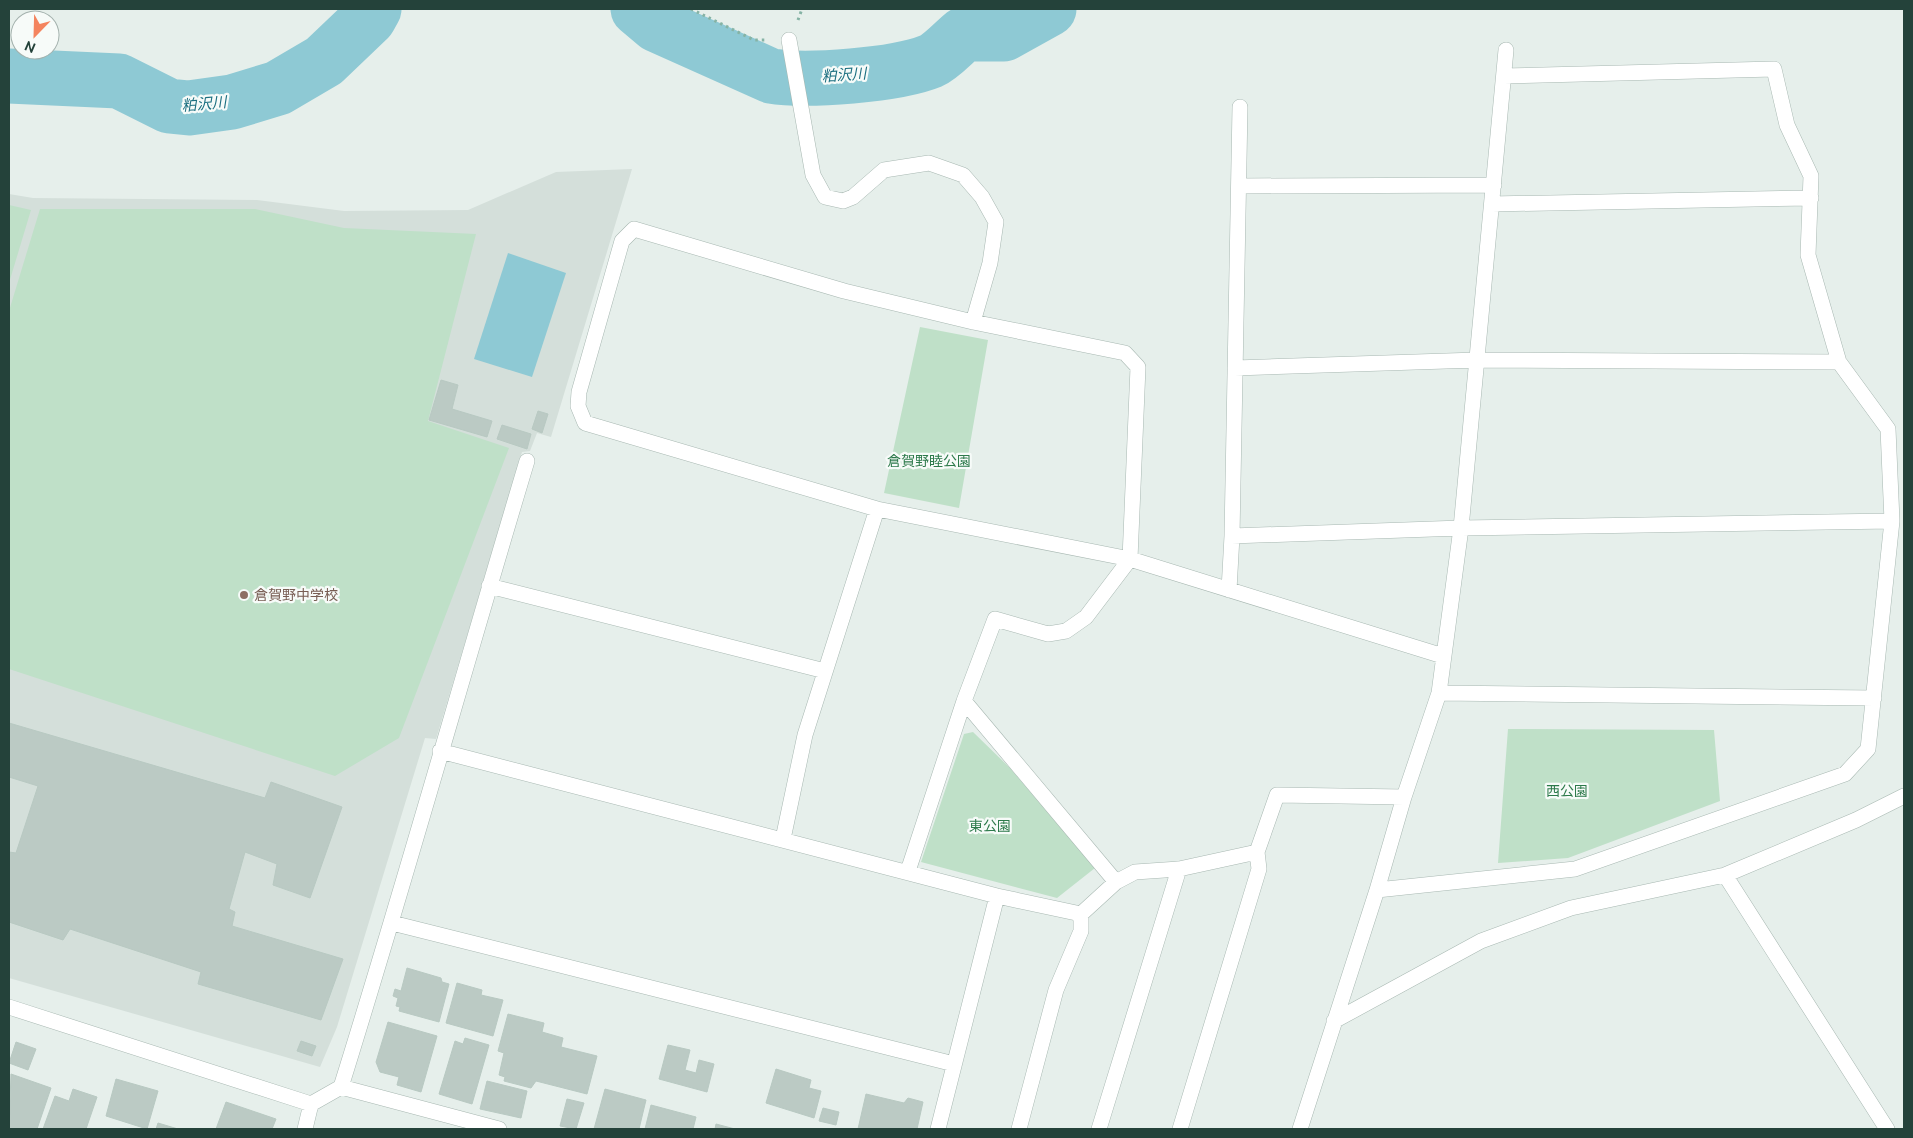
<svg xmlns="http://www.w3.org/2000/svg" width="1913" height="1138" viewBox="0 0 1913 1138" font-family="Ubuntu,'Noto Sans JP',sans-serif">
<rect width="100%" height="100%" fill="#e6efeb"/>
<!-- built -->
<path fill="#d4dfda" d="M 632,169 L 551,437 L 537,433 L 530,451 L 522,452 L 436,739 L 425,738 L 337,1027 L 320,1067 L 9,978 L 9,194 L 33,198 L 257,200 L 344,211 L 468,210 L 556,172 Z"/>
<!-- green -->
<path fill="#bfe0c8" d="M 9,205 L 31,210 L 9,283 Z
M 40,209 L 255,209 L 344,228 L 476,234 L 428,421 L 509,448 L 399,738 L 335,776 L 9,669 L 9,311 Z
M 920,327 L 988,340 L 959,508 L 884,493 Z
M 1508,729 L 1714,730 L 1720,801 L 1568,858 L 1498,863 Z
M 973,732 L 1010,768 L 1095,868 L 1057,898 L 921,862 L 964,734 Z"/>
<!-- water -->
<path fill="#8ec9d4" d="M 508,253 L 566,273 L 532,377 L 474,359 Z"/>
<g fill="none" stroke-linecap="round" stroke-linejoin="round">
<!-- river -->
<path stroke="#8ec9d4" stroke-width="55" d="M 638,9 L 657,25 L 771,76 C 807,82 897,75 931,61 C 942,56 954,42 964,34 L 1004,34 L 1049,9
M 9,76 L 119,81 L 169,106 L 189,108 L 232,102 L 278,88 L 324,61 L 369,18 L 374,9"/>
</g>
<!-- building -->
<path fill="#bbcac4" stroke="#b8c9c2" d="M 441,380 L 458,385 L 452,409 L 492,421 L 487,437 L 429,420 Z
M 538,411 L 548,414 L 542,433 L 532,429 Z
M 502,425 L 531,434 L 527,449 L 497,439 Z
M 9,723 L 265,798 L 271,782 L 342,807 L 310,898 L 273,885 L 277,864 L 245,852 L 229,909 L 235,912 L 232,926 L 343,959 L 321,1020 L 198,984 L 201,972 L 70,929 L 63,940 L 9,922 L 9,852 L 16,853 L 38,786 L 9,777 Z
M 407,968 L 441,978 L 442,982 L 449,984 L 439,1022 L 399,1011 L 400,1007 L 396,1006 L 398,998 L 393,996 L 395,989 L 401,991 Z
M 457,983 L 482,990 L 481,995 L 503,1000 L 493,1036 L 446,1023 Z
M 508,1014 L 544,1023 L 542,1032 L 563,1038 L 561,1047 L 597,1056 L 587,1094 L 536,1081 L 531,1088 L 504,1081 L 505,1077 L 499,1075 L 504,1053 L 498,1051 Z
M 388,1022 L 437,1036 L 421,1092 L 397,1085 L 399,1077 L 380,1072 L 376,1062 Z
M 465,1038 L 489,1045 L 472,1104 L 439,1094 L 455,1041 L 463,1044 Z
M 301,1041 L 316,1046 L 312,1056 L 297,1051 Z
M 16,1042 L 36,1049 L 28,1070 L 9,1063 Z
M 668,1045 L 690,1050 L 685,1070 L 696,1073 L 699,1060 L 714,1064 L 707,1092 L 659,1079 Z
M 776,1069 L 811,1080 L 809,1088 L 821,1091 L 814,1118 L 766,1103 Z
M 11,1074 L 51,1088 L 37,1129 L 9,1129 Z
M 116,1079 L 158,1091 L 147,1129 L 106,1116 Z
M 487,1081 L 527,1091 L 521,1118 L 480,1109 Z
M 73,1089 L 97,1097 L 86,1129 L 43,1129 L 55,1096 L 69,1101 Z
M 605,1089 L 646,1100 L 639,1129 L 594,1129 Z
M 866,1094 L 904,1103 L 908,1098 L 923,1102 L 917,1129 L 858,1129 Z
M 567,1099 L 584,1103 L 576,1129 L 560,1126 Z
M 226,1102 L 276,1119 L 272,1129 L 216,1129 Z
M 651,1105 L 696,1117 L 693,1129 L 645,1129 Z
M 823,1108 L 839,1112 L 836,1125 L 819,1121 Z
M 158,1123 L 178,1129 L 156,1129 Z
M 716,1124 L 735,1129 L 715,1129 Z"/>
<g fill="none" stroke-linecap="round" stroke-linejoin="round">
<!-- minor casing -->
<g stroke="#a8b8b2" stroke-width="16">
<path id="minor" d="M 789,40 L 813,175 L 825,197 L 843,201 L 853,197 L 884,170 L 929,163 L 963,175 L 982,197 L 996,222 L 990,263 L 973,322
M 1239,186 L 1494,185
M 1492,204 L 1811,198
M 1235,368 L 1477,360 L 1839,362
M 877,509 L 585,423 L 578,406 L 579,392 L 622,241 L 634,229 L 844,291 L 973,322 L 1125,353 L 1138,367 L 1130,559 L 1086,617 L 1066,631 L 1048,634 L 995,619 L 964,701 L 908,871
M 1232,536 L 1461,528 L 1892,521
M 489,586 L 825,671
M 1229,590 L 1232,536 L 1240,107
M 1439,693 L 1874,698
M 964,701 L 1116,882
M 440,751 L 997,896 L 1081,914 L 1116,882 L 1135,872 L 1179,869 L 1257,852 L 1277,795 L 1404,797
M 783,839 L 805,735 L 877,509 L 1130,559 L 1443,656
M 1725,875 L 1856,820 L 1904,796
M 1377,890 L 1575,869 L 1845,774 L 1868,749 L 1892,521 L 1888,429 L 1839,362 L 1808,255 L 1811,176 L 1787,125 L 1774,69 L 1504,76
M 392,923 L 954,1064
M 9,1007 L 311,1104
M 1334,1021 L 1481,941 L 1571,908 L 1725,875 L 1887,1129
M 341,1087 L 499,1129
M 305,1129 L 311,1104 L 341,1087 C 406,879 464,670 527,461
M 938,1129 L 997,896
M 1019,1129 L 1056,990 L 1081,931 L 1081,914
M 1099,1129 L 1179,869
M 1180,1129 L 1259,869 L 1257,852
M 1300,1129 L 1377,890 L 1404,797 L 1439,693 L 1461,528 L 1506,50"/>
</g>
<!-- path -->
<path stroke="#86b3a5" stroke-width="3" stroke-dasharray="2.5 4" stroke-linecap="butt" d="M 691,9 L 754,40 L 768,40
M 798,20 L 802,9"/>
<!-- minor -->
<use href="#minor" stroke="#fff" stroke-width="15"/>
</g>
<!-- markers -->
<circle fill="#8d6e63" stroke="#f7fbf9" stroke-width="2" cx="244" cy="595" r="5"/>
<g text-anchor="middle" stroke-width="4.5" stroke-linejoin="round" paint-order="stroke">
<!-- park labels -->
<g font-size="14" fill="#2d7a4b" stroke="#f7fbf9">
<text x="929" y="466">倉賀野睦公園</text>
<text x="1567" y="796">西公園</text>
<text x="990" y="831">東公園</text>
</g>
<!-- education labels -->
<g font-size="14" fill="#785e54" stroke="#f7fbf9" text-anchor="start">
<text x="254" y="600">倉賀野中学校</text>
</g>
<!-- water labels -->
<g font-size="15" font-style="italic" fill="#1c6f80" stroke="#f7fbf9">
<text transform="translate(844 75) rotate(-4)" y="5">粕沢川</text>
<text transform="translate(204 104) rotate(-5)" y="5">粕沢川</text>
</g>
</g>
<!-- border -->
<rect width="1913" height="1138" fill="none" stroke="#24423a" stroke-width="20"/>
<!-- north arrow -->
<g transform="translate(35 35) rotate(203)"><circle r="24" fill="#f7fbf9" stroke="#a3b1ad"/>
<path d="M0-4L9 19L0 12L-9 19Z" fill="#f4845f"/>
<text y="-8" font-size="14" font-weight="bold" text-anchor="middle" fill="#24423a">N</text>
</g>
</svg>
